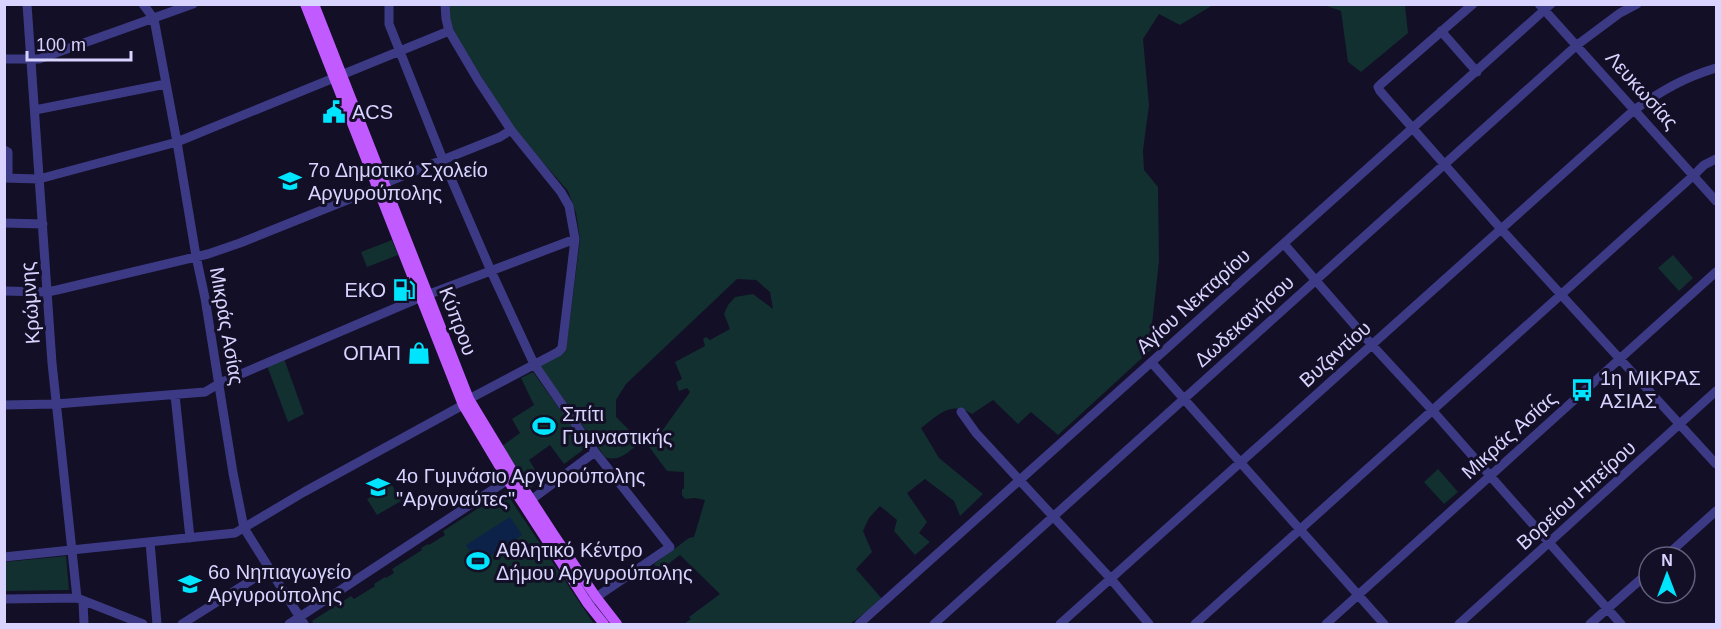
<svg xmlns="http://www.w3.org/2000/svg" width="1721" height="629" viewBox="0 0 1721 629" font-family="Helvetica,sans-serif">
<rect width="100%" height="100%" fill="#130f26"/>
<!-- green -->
<path fill="#12302f" d="M 449,5 L 1213,5 L 1180,25 L 1159,14 L 1143,39 L 1149,105 L 1143,150 L 1144,170 L 1158,187 L 1159,261 L 1150,342 L 1154,347 L 1058,435 L 1031,412 L 1018,424 L 993,400 L 972,414 C 951,400 937,416 921,428 L 939,458 L 983,494 L 960,516 L 954,501 L 925,479 L 907,493 L 927,522 L 919,533 L 930,542 L 915,555 L 894,531 L 897,520 L 880,506 L 869,518 L 863,531 L 872,552 L 856,569 L 883,600 L 850,624 L 684,624 L 691,619 L 689,617 L 720,594 L 680,555 L 659,571 L 654,564 L 689,538 L 694,537 L 705,500 L 695,498 L 685,499 L 682,495 L 682,489 L 684,489 L 684,472 L 667,471 L 647,444 L 657,438 L 690,392 L 687,388 L 679,391 L 676,382 L 682,379 L 675,362 L 705,346 L 703,339 L 706,337 L 710,340 L 730,329 L 724,314 L 728,305 L 735,297 L 753,294 L 773,309 L 770,292 L 756,280 L 737,279 L 626,384 L 616,400 L 616,417 L 641,442 C 630,450 620,463 605,457 L 540,366 L 566,351 L 580,239 L 576,213 L 568,191 L 514,130 L 454,32 L 449,17 Z
M 1324,5 L 1405,5 L 1408,33 L 1361,72 L 1348,62 L 1341,11 Z
M 392,240 L 398,255 L 367,267 L 361,252 Z
M 1673,255 L 1693,278 L 1679,291 L 1658,268 Z
M 283,356 L 304,414 L 288,422 L 266,363 Z
M 533,372 L 587,447 L 564,464 L 550,445 L 529,460 L 542,480 L 530,488 L 502,446 L 520,433 L 512,419 L 534,405 L 521,378 Z
M 1438,469 L 1458,492 L 1444,504 L 1424,482 Z
M 392,485 L 401,501 L 377,515 L 367,499 Z
M 505,491 L 594,624 L 314,624 L 312,621 L 351,596 L 354,599 L 375,586 L 374,584 L 385,577 L 386,578 L 394,573 L 392,569 L 422,550 L 421,548 L 428,544 L 429,545 L 445,535 L 443,531 Z
M 66,556 L 69,590 L 5,591 L 5,562 Z"/>
<!-- water -->
<path fill="#0c2248" d="M 510,517 L 522,535 L 478,564 L 466,545 Z"/>
<g fill="none" stroke-linecap="round" stroke-linejoin="round">
<!-- minor -->
<path stroke="#3d3a85" stroke-width="9" d="M 27,4 L 52,363 L 77,598
M 143,4 L 154,19 L 177,142 L 196,256 L 205,298 L 233,473 L 244,528 L 304,624
M 389,4 L 389,24 L 443,160 L 491,271 L 534,364 L 595,452 L 670,547 L 592,600
M 445,4 L 446,19 L 449,31 L 478,80 L 511,130 L 561,192 L 569,206 L 575,239 L 562,348 L 558,352 L 469,399
M 1473,4 L 1381,84 L 1378,87 L 1380,91 L 1501,229 L 1716,464
M 1539,4 L 1716,201
M 1441,31 L 1477,72
M 4,59 L 39,59 L 193,4
M 35,110 L 166,84
M 4,150 L 8,152 L 8,178
M 4,178 L 39,179 L 177,142 L 449,31
M 385,183 L 500,137 L 511,130
M 4,223 L 43,224
M 1284,244 L 1372,345 L 1432,410 L 1621,624
M 4,291 L 47,292 L 57,290 L 208,254 L 240,243 L 377,188
M 1152,363 L 1384,624
M 175,395 L 190,538
M 4,405 L 56,404 L 205,392 L 220,383 L 419,298 L 575,239
M 961,412 L 976,433 L 1111,579 L 1149,624
M 531,500 L 595,452
M 150,542 L 157,624
M 4,557 L 235,533 L 304,492 L 463,405
M 1665,557 L 1716,511
M 4,599 L 77,598 L 143,624
M 83,601 L 84,624
M 182,624 L 269,569
M 289,624 L 512,477
M 859,624 L 1551,4
M 934,624 L 1577,45 L 1620,13 L 1637,4
M 1060,624 L 1634,110 C 1663,90 1683,78 1716,68
M 1195,624 L 1694,175 L 1704,165 L 1716,159
M 1326,624 L 1716,272
M 1459,624 L 1716,391
M 1590,624 L 1649,572"/>
<!-- major -->
<path stroke="#c25bff" stroke-width="10" d="M 305,4 L 463,405 L 507,479 L 588,604 L 604,624
M 314,4 L 469,399 L 515,475 L 554,535 L 596,597 L 617,624"/>
</g>
<!-- icons -->
<defs>
<g id="civic-bare" transform="scale(1.8)"><path d="M-.6-6.5H3V-4.5H.6V-3L4-1V1h2V6H-6V1h2V-1L-.6-3ZM-1.2 2.5V6h2.4V2.5Z" fill="#00e5ff" stroke="#130f26" stroke-width="2.5" paint-order="stroke"/></g>
<g id="school-bare" transform="scale(1.8)"><path d="M0-5L7-2L0 1L-7-2ZM-4 1L0 2.5L4 1V4Q0 6-4 4Z" fill="#00e5ff" stroke="#130f26" stroke-width="2.5" paint-order="stroke"/></g>
<g id="fuel-bare" transform="scale(1.8)"><path d="M-5.5-6h7V0h2V4h1.3V-2.5L3-4.5l.8-.8L6-3V5H2.5V1h-1V6h-7ZM-4.2-4.7v3.2H.2V-4.7Z" fill="#00e5ff" stroke="#130f26" stroke-width="2.5" paint-order="stroke"/></g>
<g id="shop-bare" transform="scale(1.8)"><path d="M-5-2.5h2.3a2.7 3.5 0 0 1 5.4 0H5L5.5 6h-11ZM-1.5-2.5h3a1.5 2.3 0 0 0-3 0Z" fill="#00e5ff" stroke="#130f26" stroke-width="2.5" paint-order="stroke"/></g>
<g id="bus-bare" transform="scale(1.8)"><path d="M-5-6H5V4H4V6H2V4H-2V6H-4V4H-5ZM-3.5-4V0h7V-4ZM-3.5 1.2v1.5H-2V1.2ZM2 1.2v1.5H3.5V1.2Z" fill="#00e5ff" stroke="#130f26" stroke-width="2.5" paint-order="stroke"/></g>
<g id="stadium-bare" transform="scale(1.8)"><path d="M0-5a6.5 5 0 1 0 0 10a6.5 5 0 1 0 0-10ZM-3.5-1.8h7v3.6h-7Z" fill="#00e5ff" stroke="#130f26" stroke-width="2.5" paint-order="stroke"/></g>
</defs>
<g fill-rule="evenodd">
<use href="#civic-bare" x="334" y="112"/>
<use href="#school-bare" x="290" y="181"/>
<use href="#fuel-bare" x="404" y="290"/>
<use href="#shop-bare" x="419" y="353"/>
<use href="#bus-bare" x="1582" y="390"/>
<use href="#stadium-bare" x="544" y="426"/>
<use href="#school-bare" x="378" y="487"/>
<use href="#stadium-bare" x="478" y="561"/>
<use href="#school-bare" x="190" y="584"/>
</g>
<g text-anchor="middle" stroke-width="6" stroke-linejoin="round" paint-order="stroke">
<!-- street labels -->
<g font-size="20" fill="#d9d4ff" stroke="#130f26">
<text transform="translate(1642 90) rotate(48)" y="7">Λευκωσίας</text>
<text transform="translate(1193 301) rotate(-42)" y="7">Αγίου Νεκταρίου</text>
<text transform="translate(30 303) rotate(-94)" y="7">Κρώμνης</text>
<text transform="translate(458 321) rotate(69)" y="7">Κύπρου</text>
<text transform="translate(1244 321) rotate(-42)" y="7">Δωδεκανήσου</text>
<text transform="translate(227 326) rotate(80)" y="7">Μικράς Ασίας</text>
<text transform="translate(1335 354) rotate(-42)" y="7">Βυζαντίου</text>
<text transform="translate(1509 435) rotate(-42)" y="7">Μικράς Ασίας</text>
<text transform="translate(1576 495) rotate(-42)" y="7">Βορείου Ηπείρου</text>
</g>
<!-- poi labels -->
<g font-size="20" fill="#d9d4ff" stroke="#130f26" text-anchor="start">
<text x="352" y="119">ACS</text>
<text x="308" y="177">7ο Δημοτικό Σχολείο<tspan x="308" dy="23">Αργυρούπολης</tspan></text>
<text x="386" y="297" text-anchor="end">ΕΚΟ</text>
<text x="401" y="360" text-anchor="end">ΟΠΑΠ</text>
<text x="1600" y="385">1η ΜΙΚΡΑΣ<tspan x="1600" dy="23">ΑΣΙΑΣ</tspan></text>
<text x="562" y="421">Σπίτι<tspan x="562" dy="23">Γυμναστικής</tspan></text>
<text x="396" y="483">4ο Γυμνάσιο Αργυρούπολης<tspan x="396" dy="23">"Αργοναύτες"</tspan></text>
<text x="496" y="557">Αθλητικό Κέντρο<tspan x="496" dy="23">Δήμου Αργυρούπολης</tspan></text>
<text x="208" y="579">6ο Νηπιαγωγείο<tspan x="208" dy="23">Αργυρούπολης</tspan></text>
</g>
</g>
<!-- border -->
<rect width="1721" height="629" fill="none" stroke="#d9d4ff" stroke-width="12"/>
<!-- north arrow -->
<g transform="translate(1667 575)"><circle r="28" fill="#130f26" stroke="#625e7d" stroke-width="1.5"/>
<path d="M0-4.5L10 22L0 15L-10 22Z" fill="#00e5ff"/>
<text y="-9" font-size="16" font-weight="bold" text-anchor="middle" fill="#d9d4ff">N</text>
</g>
<!-- scale -->
<path d="M27 51v9h104v-9" fill="none" stroke="#d9d4ff" stroke-width="3"/>
<text x="36" y="51" font-size="18" fill="#d9d4ff" stroke="#130f26" stroke-width="4.5" paint-order="stroke">100 m</text>
</svg>
